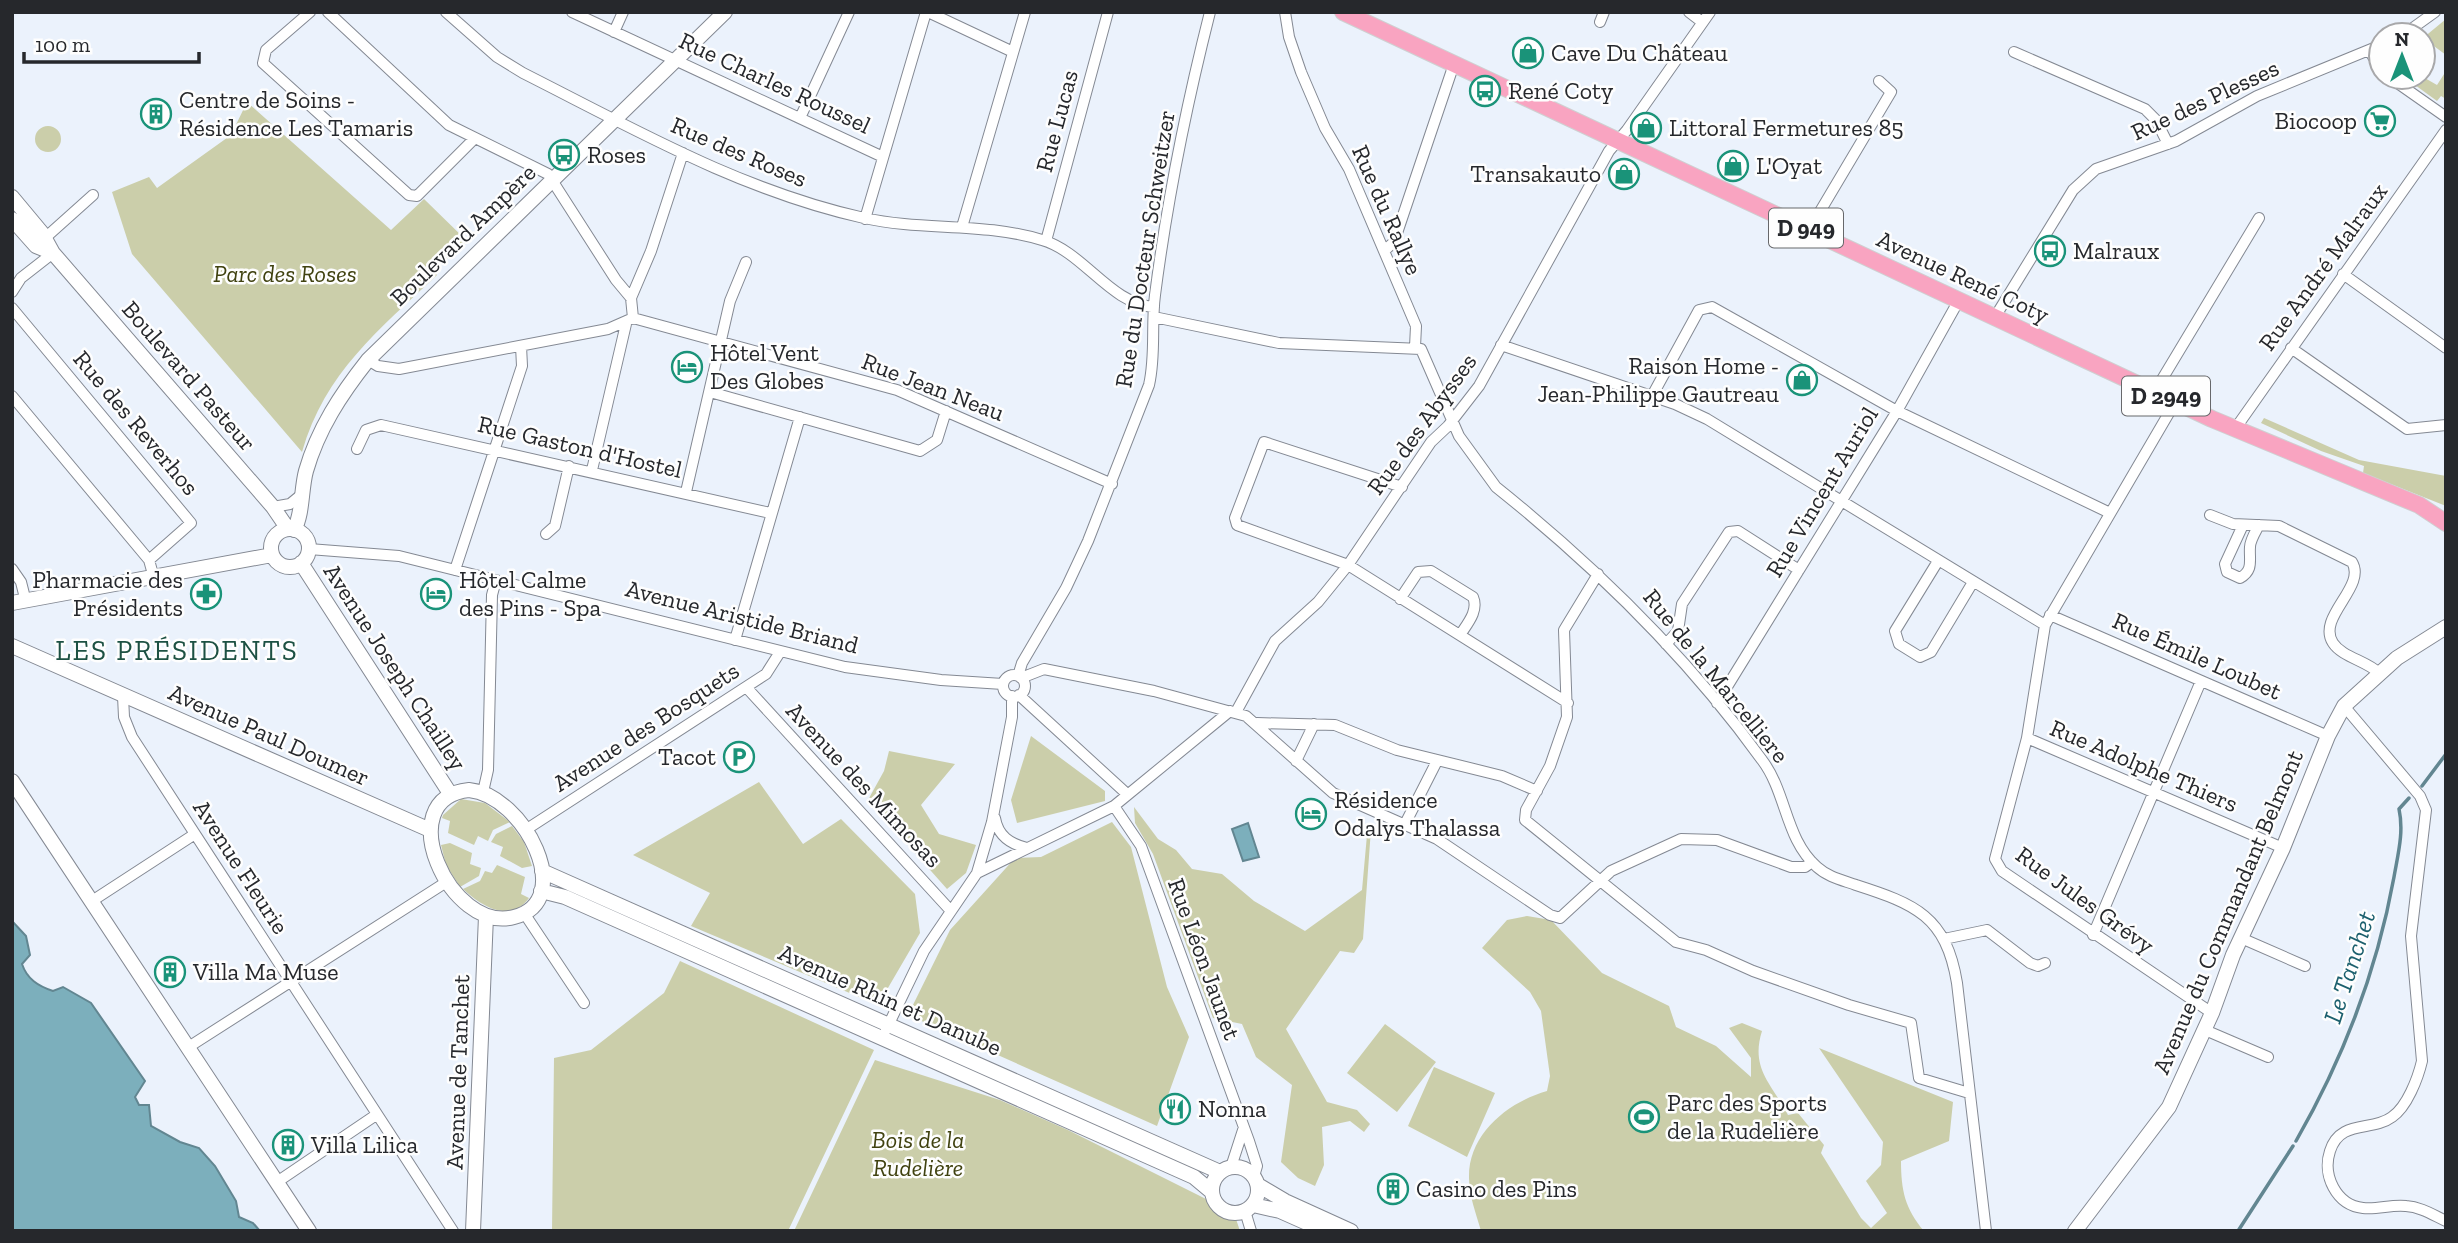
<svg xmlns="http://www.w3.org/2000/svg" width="2458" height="1243" viewBox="0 0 2458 1243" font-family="'Zilla Slab',serif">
<rect width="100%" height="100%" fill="#ebf2fc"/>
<!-- green -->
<path fill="#cbceaa" d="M 2446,19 L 2446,55 L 2423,38 Z
M 2446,71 L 2446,99 L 2441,96 L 2437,101 L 2404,77 L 2423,77 L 2437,85 Z
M 247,102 L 391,230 L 424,199 L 467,241 L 434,270 L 437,275 C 379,330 325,372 302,452 L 132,254 L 112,192 L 149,177 L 157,188 L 231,135 Z
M35 139a13 13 0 1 1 26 0a13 13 0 1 1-26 0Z
M 2264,418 L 2359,460 L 2446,476 L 2446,506 L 2363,473 L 2364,466 L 2321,451 L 2261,423 Z
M 1031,736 L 1105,791 L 1105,801 L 1017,823 L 1011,800 Z
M 889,751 L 955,764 L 921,805 L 939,834 L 976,845 L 966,873 L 947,889 L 868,800 L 884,771 Z
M 759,782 L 803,844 L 841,819 L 915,894 L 920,933 L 878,1005 L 691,926 L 710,893 L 633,855 Z
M 461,799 L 485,803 L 510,822 L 493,830 L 488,841 L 478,836 L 474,845 L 448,833 L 450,821 L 442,818 L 443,815 Z
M 1134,807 L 1158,839 L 1176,850 L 1192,869 L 1222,874 L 1254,901 L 1305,931 L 1362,890 L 1368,824 L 1371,829 L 1363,939 L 1354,953 L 1340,951 L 1286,1029 L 1327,1102 L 1357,1110 L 1370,1124 L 1364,1132 L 1350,1121 L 1322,1127 L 1324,1165 L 1315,1186 L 1298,1178 L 1281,1162 L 1292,1085 L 1256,1057 L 1242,1024 L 1213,1018 L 1153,854 L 1135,823 Z
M 1112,822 L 1131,847 L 1167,987 L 1189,1037 L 1157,1126 L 908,1015 L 950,930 L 1015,858 L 1041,857 Z
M 512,826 L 524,842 L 532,866 L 522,868 L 500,856 L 503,847 L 491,842 L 496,834 Z
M 450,843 L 472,853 L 470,864 L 481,868 L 479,876 L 460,887 L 446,865 L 441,845 Z
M 497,865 L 525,877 L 521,894 L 529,898 C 510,924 481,906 463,889 L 480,881 L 485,871 L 492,873 Z
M 1527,916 L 1551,920 L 1602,973 L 1669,1006 L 1676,1027 L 1716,1046 L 1751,1077 L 1751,1058 L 1729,1028 L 1742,1023 L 1762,1031 C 1750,1069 1772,1084 1788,1115 L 1798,1113 L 1824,1145 L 1821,1153 L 1861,1218 L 1871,1228 L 1887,1213 L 1866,1181 L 1881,1165 L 1883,1142 L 1819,1048 L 1953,1102 L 1949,1141 L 1901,1161 C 1901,1190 1905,1209 1924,1231 L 1481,1231 C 1476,1213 1469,1196 1469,1178 C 1468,1134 1508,1102 1547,1091 L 1550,1076 L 1541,1011 L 1530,992 L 1482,948 L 1507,920 Z
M 680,961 L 874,1050 L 788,1231 L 552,1231 L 554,1058 L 591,1050 L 664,993 Z
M 1385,1024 L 1436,1062 L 1397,1112 L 1347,1073 Z
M 875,1060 L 1000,1100 L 1068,1130 L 1234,1213 L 1240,1231 L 794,1231 Z
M 1434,1067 L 1495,1093 L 1467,1157 L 1408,1126 Z"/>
<!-- water -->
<path fill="#7cafbc" stroke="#628691" stroke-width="2" d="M 1248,823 L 1259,857 L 1243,861 L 1232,829 Z
M 12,921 L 26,936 L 30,955 L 22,964 C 27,979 38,986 53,991 L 63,987 L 91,1003 L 145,1081 L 135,1097 L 139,1105 L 149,1105 L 151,1126 L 180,1142 L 199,1148 L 215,1166 L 236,1201 L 239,1217 L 253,1223 L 260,1231 L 12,1231 Z"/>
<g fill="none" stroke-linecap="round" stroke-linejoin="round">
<!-- stream -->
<path stroke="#628691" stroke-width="3.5" d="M 2422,786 L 2446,754
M 2296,1141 C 2343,1059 2377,971 2394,877 C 2398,854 2404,832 2399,809 L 2409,798
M 2238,1231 L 2293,1146"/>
<!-- street casing -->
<g stroke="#848993" stroke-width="12">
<path id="street" d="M 310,12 L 266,50 L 263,63 L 409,195 L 417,196 L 475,138
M 328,12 L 449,125 L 548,174 L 616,280 L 631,298 L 633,318
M 446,12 L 497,57 L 523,73 C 634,129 742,191 864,218 C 923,231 984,222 1042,240 C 1084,252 1110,304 1154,307
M 572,12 L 883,157
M 928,12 L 1013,52
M 1285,12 L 1289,37 L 1301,72 L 1325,128 L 1349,169 L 1416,326 L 1415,347
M 1689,12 L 1702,22
M 1600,22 L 1604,12
M 614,32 L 623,12
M 2403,35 L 2435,12
M 2369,50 L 2381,70
M 2014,52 L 2145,109 L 2156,120 L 2168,144
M 2389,77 L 2446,117
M 800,118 L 849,12
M 865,219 L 926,12
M 962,227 L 1025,12
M 1809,230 L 1891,92 L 1879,81
M 45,238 L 93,195
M 1046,241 L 1108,12
M 1384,251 L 1394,242 L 1454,64
M 2343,274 L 2446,348
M 12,292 L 21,278 L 53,253
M 631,298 L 651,251 L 683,153
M 12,308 L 191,523 L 149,560
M 1154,317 L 1279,343 L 1421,349 L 1459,436 L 1496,487 C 1596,567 1687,656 1762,760 C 1787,793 1785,839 1817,867 C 1828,877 1842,880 1856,885 C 1915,904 1946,916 1957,983 L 1986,1231
M 1995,317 L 2073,190 L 2096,169 L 2176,141 L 2257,96 L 2381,45
M 633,318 L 897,390 L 1112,484
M 1501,345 L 1675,404 L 1707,419 L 2045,625
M 2291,348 L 2407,429 L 2446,425
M 368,360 L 378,366 L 399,369 L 608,329 L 633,318
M 2155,391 L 2259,218
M 710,392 L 920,451 L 937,440 L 946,411
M 12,396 L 149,560 L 154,578
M 1652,396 L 1699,310 L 1712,307 L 1897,411 L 2110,513
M 2176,401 L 2045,625 L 2027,738 L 1995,859 L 2002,871 L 2212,1013
M 2235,429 L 2446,130
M 357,449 L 366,430 L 381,425 L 770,513
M 592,470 L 626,324
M 1402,487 L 1264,442 L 1235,518 L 1237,525 L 1348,565 L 1568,703
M 686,492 L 730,301 L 746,262
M 273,507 L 290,504 L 301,495
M 2210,515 L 2233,524 L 2279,526 L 2352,562 C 2367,587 2316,617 2333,643 C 2342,657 2367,661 2379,673
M 2243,525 L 2225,564 L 2227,572 L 2240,578 C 2254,570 2249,560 2250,547 C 2250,540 2256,531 2259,525
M 546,534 L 555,526 L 569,466
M 309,549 L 399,556 L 845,667 L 941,680 L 1003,684
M 1938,561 L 1895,631 L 1899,644 L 1920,657 L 1931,652 L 1973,582
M 12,569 L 21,582 L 26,602
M 455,570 L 522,366 L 521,346
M 1598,574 L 1564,630 L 1567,717 L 1550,766 L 1526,810 L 1525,820 L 1676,942 L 1706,950 L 1753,971 L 1849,1005 L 1911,1023 L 1919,1078 L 1969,1093
M 1400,599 L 1418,572 L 1431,571 L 1473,597 C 1479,611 1467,624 1460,635
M 2050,615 L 2328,736
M 735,640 L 800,417
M 1666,644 L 1678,631 L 1682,604 L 1729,532 L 1738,531 L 1799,570
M1003 686a11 11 0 1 1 22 0a11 11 0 1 1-22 0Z
M 1018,676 L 1022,663 L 1066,588 L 1088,541 L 1149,385 C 1156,355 1151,325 1155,295 C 1167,202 1187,103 1210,12
M 1021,678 L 1044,669 L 1154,691 L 1246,716 L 1333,793 L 1437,839 L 1550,915 L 1560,918 L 1611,871 L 1681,839 L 1717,840 L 1791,867 L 1805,867 L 1812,862
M 746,687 L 951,911
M 1019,695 L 1127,794
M 123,696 L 124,717 L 132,737 L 453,1231
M 1717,703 L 1897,411 L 1959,300
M 2344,706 L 2420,796 L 2426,810 L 2411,936 L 2422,1061 C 2418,1078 2407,1107 2392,1117 C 2372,1132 2340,1119 2330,1151 C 2322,1175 2336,1205 2363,1208 C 2377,1210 2392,1204 2406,1206 C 2421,1207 2433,1215 2446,1221
M 1236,712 L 1275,641 L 1318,602 L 1348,565 L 1431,442 L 1448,426 L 1479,386 L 1609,151 L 1627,130 L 1710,12
M 1257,723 L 1335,725 L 1397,750 L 1502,776 L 1537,791
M 2027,738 L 2283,848
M 1296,761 L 1314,724
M 483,792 L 488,770 L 492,595 L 496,580
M 1114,806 L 1141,846 L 1249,1141 L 1257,1166 L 1254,1176
M 995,818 C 998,836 1010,844 1027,848
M 1405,824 L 1437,761
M 527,829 L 766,674 L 780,652
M 977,873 L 1114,806 L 1230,711
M 92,901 L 195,834
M 524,913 L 584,1003
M 2093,935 L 2201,681
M 2241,938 L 2305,966
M 1944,939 L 1987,930 L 2030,963 L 2038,966 L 2045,963
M 886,1030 L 924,951 L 977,873 L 992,822 L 1012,717 L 1012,696
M 2205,1030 L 2268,1057
M 187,1048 L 448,881
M 1231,1167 L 1243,1130
M 277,1182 L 376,1115
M 1245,1211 L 1251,1231"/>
</g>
<!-- secondary casing -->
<g stroke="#848993" stroke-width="16">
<path id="secondary" d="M 12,197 L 42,233 L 53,253 L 273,507 L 288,529
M 12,219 L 36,246 L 53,253
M271 548a19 19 0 1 1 38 0a19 19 0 1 1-38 0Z
M 294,530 C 303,514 301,489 306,471 C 318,429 341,394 368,360 L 725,12
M 301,563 L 451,795
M 12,603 L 272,555
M 12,646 L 430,830
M 12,781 L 309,1231
M 469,790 C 524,795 578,901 514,917 C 450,934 389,798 469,790 Z
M 542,871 L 1220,1172
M 541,891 L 565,897 L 1194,1177 L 1212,1192
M1212 1190a23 23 0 1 1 46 0a23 23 0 1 1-46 0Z
M 1258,1185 L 1285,1201 L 1351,1231
M 1253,1205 L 1280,1211 L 1325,1231
M 473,1231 L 486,916
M 2075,1231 L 2169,1107 L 2212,1013 L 2233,955 L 2283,848 L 2328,736 L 2344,706 L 2397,658 L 2446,627"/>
</g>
<!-- primary casing -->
<g stroke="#cfd0d1" stroke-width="18">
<path id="primary" d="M 1343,12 L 2212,419 L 2419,505 L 2446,523"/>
</g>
<!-- street -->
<use href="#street" stroke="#fff" stroke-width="10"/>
<!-- secondary -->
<use href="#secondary" stroke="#fff" stroke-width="14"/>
<!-- primary -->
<use href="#primary" stroke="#f9a4c1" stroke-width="16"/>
</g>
<!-- icons -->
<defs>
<g id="shop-ring" transform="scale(1.575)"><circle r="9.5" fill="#fefefe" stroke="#1a9379" stroke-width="1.5"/><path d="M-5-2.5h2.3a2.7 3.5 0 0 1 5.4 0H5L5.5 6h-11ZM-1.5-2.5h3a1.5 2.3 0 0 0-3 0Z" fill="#1a9379"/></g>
<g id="bus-ring" transform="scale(1.575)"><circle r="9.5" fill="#fefefe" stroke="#1a9379" stroke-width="1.5"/><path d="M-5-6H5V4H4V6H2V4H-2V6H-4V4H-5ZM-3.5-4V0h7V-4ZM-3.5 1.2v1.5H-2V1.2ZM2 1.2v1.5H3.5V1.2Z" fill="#1a9379"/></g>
<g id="building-ring" transform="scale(1.575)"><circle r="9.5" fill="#fefefe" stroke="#1a9379" stroke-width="1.5"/><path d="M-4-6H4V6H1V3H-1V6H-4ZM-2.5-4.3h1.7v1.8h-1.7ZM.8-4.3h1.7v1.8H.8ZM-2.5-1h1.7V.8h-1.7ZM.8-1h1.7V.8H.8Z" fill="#1a9379"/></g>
<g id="supermarket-ring" transform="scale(1.575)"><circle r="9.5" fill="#fefefe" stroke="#1a9379" stroke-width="1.5"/><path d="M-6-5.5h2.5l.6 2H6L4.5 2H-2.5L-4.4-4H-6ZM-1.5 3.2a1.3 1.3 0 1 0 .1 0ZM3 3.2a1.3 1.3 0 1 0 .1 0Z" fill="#1a9379"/></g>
<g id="hotel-ring" transform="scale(1.575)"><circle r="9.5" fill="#fefefe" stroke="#1a9379" stroke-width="1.5"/><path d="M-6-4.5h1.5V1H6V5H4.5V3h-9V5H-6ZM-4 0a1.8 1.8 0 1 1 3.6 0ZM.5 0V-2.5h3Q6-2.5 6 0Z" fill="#1a9379"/></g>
<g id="pharmacy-ring" transform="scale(1.575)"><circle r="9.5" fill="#fefefe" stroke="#1a9379" stroke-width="1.5"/><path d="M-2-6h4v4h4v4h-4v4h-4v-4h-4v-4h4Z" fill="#1a9379"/></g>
<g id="parking-ring" transform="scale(1.575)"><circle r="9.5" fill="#fefefe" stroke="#1a9379" stroke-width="1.5"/><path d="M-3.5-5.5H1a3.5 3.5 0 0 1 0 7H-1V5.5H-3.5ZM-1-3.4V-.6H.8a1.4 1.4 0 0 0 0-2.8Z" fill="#1a9379"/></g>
<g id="restaurant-ring" transform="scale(1.575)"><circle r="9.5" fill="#fefefe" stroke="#1a9379" stroke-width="1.5"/><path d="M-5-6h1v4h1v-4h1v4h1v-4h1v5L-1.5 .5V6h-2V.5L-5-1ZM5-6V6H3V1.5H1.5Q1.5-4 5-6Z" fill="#1a9379"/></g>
<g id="stadium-ring" transform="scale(1.575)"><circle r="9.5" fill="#fefefe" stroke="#1a9379" stroke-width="1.5"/><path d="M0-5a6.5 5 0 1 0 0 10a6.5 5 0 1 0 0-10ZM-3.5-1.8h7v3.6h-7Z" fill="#1a9379"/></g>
</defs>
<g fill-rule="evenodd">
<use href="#shop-ring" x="1528" y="53"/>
<use href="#bus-ring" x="1485" y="91"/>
<use href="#building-ring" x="156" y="114"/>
<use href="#supermarket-ring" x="2380" y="121"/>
<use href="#shop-ring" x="1646" y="128"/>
<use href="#bus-ring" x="564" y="155"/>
<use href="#shop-ring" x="1733" y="166"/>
<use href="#shop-ring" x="1624" y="174"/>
<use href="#bus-ring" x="2050" y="251"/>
<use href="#hotel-ring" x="687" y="367"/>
<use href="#shop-ring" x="1802" y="380"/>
<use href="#pharmacy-ring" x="206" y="594"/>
<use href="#hotel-ring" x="436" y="594"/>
<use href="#parking-ring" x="739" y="757"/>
<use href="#hotel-ring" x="1311" y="814"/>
<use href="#building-ring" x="170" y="972"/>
<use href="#restaurant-ring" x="1175" y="1109"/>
<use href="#stadium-ring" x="1644" y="1117"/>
<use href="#building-ring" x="288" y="1145"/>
<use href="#building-ring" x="1393" y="1189"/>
</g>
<g text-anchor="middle" stroke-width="5" stroke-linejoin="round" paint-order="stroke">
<!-- shield labels -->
<g fill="#fefefe" stroke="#67686b" stroke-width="2">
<rect x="1769" y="208.5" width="74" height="39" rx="5"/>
<rect x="2122" y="376.5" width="88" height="39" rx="5"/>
</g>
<g font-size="23" font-weight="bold" fill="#26282c">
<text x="1806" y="236">D 949</text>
<text x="2166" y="404">D 2949</text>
</g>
<!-- poi labels -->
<g font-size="24" fill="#26282c" stroke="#fefefe" text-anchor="start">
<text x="1551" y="61">Cave Du Château</text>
<text x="1508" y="99">René Coty</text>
<text x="179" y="108">Centre de Soins -<tspan x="179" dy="28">Résidence Les Tamaris</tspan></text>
<text x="2357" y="129" text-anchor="end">Biocoop</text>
<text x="1669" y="136">Littoral Fermetures 85</text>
<text x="587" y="163">Roses</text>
<text x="1756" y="174">L'Oyat</text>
<text x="1601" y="182" text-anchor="end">Transakauto</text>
<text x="2073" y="259">Malraux</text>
<text x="710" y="361">Hôtel Vent<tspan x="710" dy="28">Des Globes</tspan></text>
<text x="1779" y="374" text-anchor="end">Raison Home -<tspan x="1779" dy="28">Jean-Philippe Gautreau</tspan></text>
<text x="183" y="588" text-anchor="end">Pharmacie des<tspan x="183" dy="28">Présidents</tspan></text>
<text x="459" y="588">Hôtel Calme<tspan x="459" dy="28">des Pins - Spa</tspan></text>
<text x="716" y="765" text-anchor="end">Tacot</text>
<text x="1334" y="808">Résidence<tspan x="1334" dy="28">Odalys Thalassa</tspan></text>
<text x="193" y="980">Villa Ma Muse</text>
<text x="1667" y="1111">Parc des Sports<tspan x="1667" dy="28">de la Rudelière</tspan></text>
<text x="1198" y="1117">Nonna</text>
<text x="311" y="1153">Villa Lilica</text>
<text x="1416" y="1197">Casino des Pins</text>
</g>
<!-- street labels -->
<g font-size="24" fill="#26282c" stroke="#fefefe">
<text transform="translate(775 83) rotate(25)" y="8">Rue Charles Roussel</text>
<text transform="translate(2205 100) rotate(-25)" y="8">Rue des Plesses</text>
<text transform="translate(1057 121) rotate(-75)" y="8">Rue Lucas</text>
<text transform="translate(739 152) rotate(23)" y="8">Rue des Roses</text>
<text transform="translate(1387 210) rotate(66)" y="8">Rue du Rallye</text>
<text transform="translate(463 235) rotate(-44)" y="8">Boulevard Ampère</text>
<text transform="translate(1145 249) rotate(-81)" y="8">Rue du Docteur Schweitzer</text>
<text transform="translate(2323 267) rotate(-54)" y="8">Rue André Malraux</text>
<text transform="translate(1963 277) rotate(25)" y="8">Avenue René Coty</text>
<text transform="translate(189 376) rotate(49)" y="8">Boulevard Pasteur</text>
<text transform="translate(933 387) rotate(21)" y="8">Rue Jean Neau</text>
<text transform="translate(136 423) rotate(50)" y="8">Rue des Reverhos</text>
<text transform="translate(1422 424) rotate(-54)" y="8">Rue des Abysses</text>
<text transform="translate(580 447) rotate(13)" y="8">Rue Gaston d'Hostel</text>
<text transform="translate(1822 492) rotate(-59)" y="8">Rue Vincent Auriol</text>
<text transform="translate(742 617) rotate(14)" y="8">Avenue Aristide Briand</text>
<text transform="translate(2197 656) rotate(24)" y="8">Rue Émile Loubet</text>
<text transform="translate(395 667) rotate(57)" y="8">Avenue Joseph Chailley</text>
<text transform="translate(1716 676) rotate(51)" y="8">Rue de la Marcelliere</text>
<text transform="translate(646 727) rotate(-33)" y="8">Avenue des Bosquets</text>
<text transform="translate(269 735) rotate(24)" y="8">Avenue Paul Doumer</text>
<text transform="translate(2144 766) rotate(23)" y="8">Rue Adolphe Thiers</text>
<text transform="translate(864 785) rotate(47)" y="8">Avenue des Mimosas</text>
<text transform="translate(241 867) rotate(57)" y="8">Avenue Fleurie</text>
<text transform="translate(2085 900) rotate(36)" y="8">Rue Jules Grévy</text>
<text transform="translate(2228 912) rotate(-67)" y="8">Avenue du Commandant Belmont</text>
<text transform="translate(1204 959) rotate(70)" y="8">Rue Léon Jaunet</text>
<text transform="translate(890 1000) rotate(24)" y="8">Avenue Rhin et Danube</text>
<text transform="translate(458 1072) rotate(-88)" y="8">Avenue de Tanchet</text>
</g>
<!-- park labels -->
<g font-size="24" font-style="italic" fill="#404210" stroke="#fefefe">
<text x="285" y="282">Parc des Roses</text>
<text x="918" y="1148">Bois de la<tspan x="918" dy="28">Rudelière</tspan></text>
</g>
<!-- water labels -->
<g font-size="26" font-style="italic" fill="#1c606e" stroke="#fefefe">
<text transform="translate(2349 967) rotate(-72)" y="9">Le Tanchet</text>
</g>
<!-- quarter labels -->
<g font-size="28" letter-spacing="2" fill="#1d5143" stroke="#fefefe">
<text x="177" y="660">LES PRÉSIDENTS</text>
</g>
</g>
<!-- border -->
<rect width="2458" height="1243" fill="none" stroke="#26282c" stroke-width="28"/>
<!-- north arrow -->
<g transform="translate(2402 56)"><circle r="33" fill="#fefefe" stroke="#a8a8aa" stroke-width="2"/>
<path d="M0-5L12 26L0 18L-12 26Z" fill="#1a9379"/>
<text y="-10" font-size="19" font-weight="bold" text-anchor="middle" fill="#26282c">N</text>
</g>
<!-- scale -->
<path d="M24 52v10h175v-10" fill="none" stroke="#26282c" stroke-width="3.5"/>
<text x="35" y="52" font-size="21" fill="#26282c" stroke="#fefefe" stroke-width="5" paint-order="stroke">100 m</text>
</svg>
